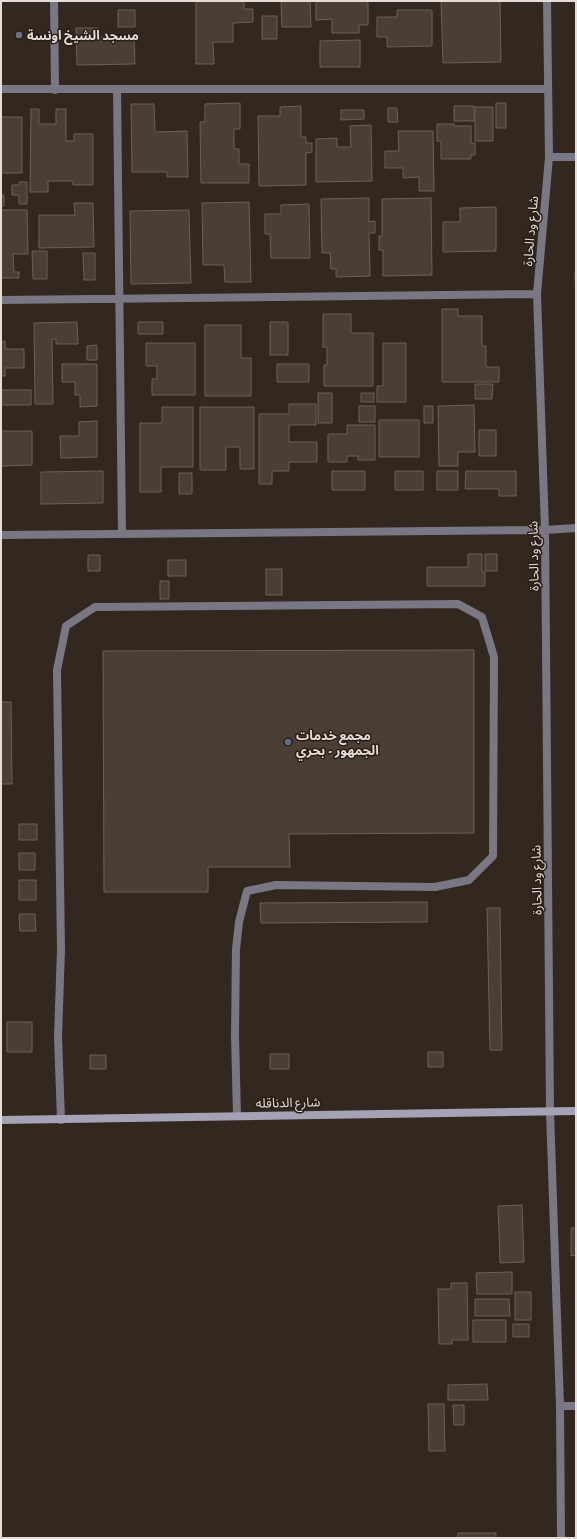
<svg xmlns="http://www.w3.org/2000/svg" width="577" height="1539" viewBox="0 0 577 1539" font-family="'Crimson Pro','Noto Sans Arabic',serif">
<rect width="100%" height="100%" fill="#33281f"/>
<!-- building -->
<path fill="#4b3f35" stroke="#6d6156" d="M 196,1 L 244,1 L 244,9 L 253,9 L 253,22 L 233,23 L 233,42 L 213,42 L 214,64 L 196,64 Z
M 281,1 L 310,1 L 311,27 L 282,27 Z
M 316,1 L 368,1 L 368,25 L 359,25 L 359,33 L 332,33 L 332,19 L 316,20 Z
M 441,1 L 500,1 L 501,62 L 443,63 Z
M 118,10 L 135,10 L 135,27 L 118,27 Z
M 397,10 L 432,10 L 432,46 L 387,47 L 387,37 L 377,37 L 377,17 L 397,17 Z
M 262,16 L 277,16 L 277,39 L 262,39 Z
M 76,28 L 98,28 L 98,37 L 119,37 L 119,39 L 134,39 L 135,64 L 77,65 Z
M 360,40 L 360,67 L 320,67 L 320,41 Z
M 240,103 L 240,129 L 234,129 L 234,149 L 239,149 L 239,164 L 249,164 L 249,183 L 201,183 L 200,122 L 205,122 L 205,104 Z
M 496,103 L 506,103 L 506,128 L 496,128 Z
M 131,104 L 154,104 L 155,132 L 187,131 L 188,177 L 167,177 L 167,172 L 132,172 Z
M 301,106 L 301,137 L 306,137 L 306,143 L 312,143 L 312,152 L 306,153 L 306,185 L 259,186 L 258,116 L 280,116 L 280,107 Z
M 454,106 L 474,106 L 474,121 L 454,121 Z
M 475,107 L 493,107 L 493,141 L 475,141 Z
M 388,108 L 397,108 L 398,122 L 388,122 Z
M 31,109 L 39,109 L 39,124 L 56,124 L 56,109 L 66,109 L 66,141 L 74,141 L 74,134 L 93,134 L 93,185 L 73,185 L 73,181 L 48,181 L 48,192 L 30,192 Z
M 341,110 L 364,110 L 364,119 L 341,120 Z
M 1,117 L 22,117 L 22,173 L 1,173 Z
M 437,124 L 454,124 L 454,126 L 471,126 L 471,143 L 475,143 L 475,155 L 471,155 L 471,159 L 441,159 L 441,141 L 437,141 Z
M 371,125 L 372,181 L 316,182 L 316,139 L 337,138 L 337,147 L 351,147 L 350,126 Z
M 398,131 L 433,131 L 434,191 L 419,191 L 419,177 L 403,178 L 403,168 L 385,168 L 385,151 L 399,151 Z
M 19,182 L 27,182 L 27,204 L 19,204 L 19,195 L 12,195 L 12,185 L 19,185 Z
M 1,195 L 4,195 L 4,206 L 1,206 Z
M 369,198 L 369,222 L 375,221 L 375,233 L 369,233 L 370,276 L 336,277 L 336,269 L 331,269 L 330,253 L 322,253 L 321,199 Z
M 431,198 L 432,275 L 383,276 L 383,250 L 379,250 L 379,236 L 382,236 L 382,199 Z
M 249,202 L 251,282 L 225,282 L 224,265 L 203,265 L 202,203 Z
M 74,203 L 93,203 L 94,247 L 39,248 L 39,215 L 75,215 Z
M 309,204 L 310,258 L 271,258 L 270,234 L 265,234 L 265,214 L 281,214 L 281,205 Z
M 496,207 L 496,251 L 443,252 L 443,222 L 460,222 L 460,208 Z
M 1,210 L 27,210 L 28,254 L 13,254 L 14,272 L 19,272 L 19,278 L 1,278 Z
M 189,210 L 191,283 L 131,284 L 130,211 Z
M 32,251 L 47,251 L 47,279 L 33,279 Z
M 83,253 L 95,253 L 95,280 L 84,280 Z
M 575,273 L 576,273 L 576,311 Z
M 442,309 L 458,309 L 458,316 L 482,316 L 482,346 L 486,346 L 486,367 L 499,367 L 499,382 L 442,382 Z
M 323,314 L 351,314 L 351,333 L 373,333 L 373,386 L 324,386 L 324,365 L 327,365 L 327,347 L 323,347 Z
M 77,322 L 78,344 L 56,344 L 56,339 L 52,339 L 53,404 L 35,404 L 34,323 Z
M 138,322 L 163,322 L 163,334 L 138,334 Z
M 270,322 L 288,322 L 288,355 L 270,355 Z
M 205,325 L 241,325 L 241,358 L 251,358 L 251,396 L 205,396 Z
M 5,341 L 5,349 L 24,349 L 24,368 L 5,368 L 5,376 L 1,376 L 1,342 Z
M 146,343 L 195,343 L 195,395 L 152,395 L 152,379 L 157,379 L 157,366 L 146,366 Z
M 383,343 L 406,343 L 406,402 L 377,402 L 377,386 L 383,386 Z
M 97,345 L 97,360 L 87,360 L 87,346 Z
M 62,364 L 97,364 L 97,406 L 80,407 L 80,395 L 75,395 L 75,382 L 62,382 Z
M 277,364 L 309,364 L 309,382 L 277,382 Z
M 475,384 L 493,384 L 492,399 L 475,399 Z
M 1,390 L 31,390 L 31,405 L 1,405 Z
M 318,393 L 332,393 L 332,423 L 318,423 Z
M 361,393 L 374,393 L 374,402 L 361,402 Z
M 289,404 L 316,404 L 316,425 L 289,425 L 289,442 L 317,442 L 317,462 L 289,462 L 289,471 L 272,471 L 272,484 L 259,484 L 259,414 L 289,414 Z
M 474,405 L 475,452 L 458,452 L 458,466 L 439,466 L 438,406 Z
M 359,406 L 375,406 L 375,422 L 359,422 Z
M 424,406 L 433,406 L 433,423 L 424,423 Z
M 162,407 L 193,407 L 193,467 L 161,467 L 161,492 L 140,492 L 140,423 L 162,423 Z
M 200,407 L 254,407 L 254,469 L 240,469 L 240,447 L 226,447 L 226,470 L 200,470 Z
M 379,420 L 419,420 L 419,457 L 379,457 Z
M 97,421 L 97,457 L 61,458 L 60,436 L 79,436 L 79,422 Z
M 347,425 L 375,425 L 375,460 L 358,460 L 358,456 L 347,456 L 347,462 L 328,462 L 328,434 L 347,434 Z
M 479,430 L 496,430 L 496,456 L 479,456 Z
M 1,431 L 32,431 L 32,465 L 1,466 Z
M 103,471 L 103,503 L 41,504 L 41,472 Z
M 332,471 L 365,471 L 365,490 L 332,490 Z
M 395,471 L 423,471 L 423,490 L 395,490 Z
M 437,471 L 458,471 L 458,490 L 437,490 Z
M 466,471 L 516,471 L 516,496 L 499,496 L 499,489 L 465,489 Z
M 179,473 L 192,473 L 192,494 L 179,494 Z
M 468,554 L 482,554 L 482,572 L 485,572 L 485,586 L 427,586 L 427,567 L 468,567 Z
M 485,554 L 497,554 L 497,571 L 485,571 Z
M 88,555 L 100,555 L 100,571 L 88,571 Z
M 168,560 L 186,560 L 186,576 L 168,576 Z
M 266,569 L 282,569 L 282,595 L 266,595 Z
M 160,581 L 169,581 L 169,599 L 160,599 Z
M 474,650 L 474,833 L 289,834 L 290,867 L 208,867 L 208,892 L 104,892 L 103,651 Z
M 1,702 L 11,702 L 12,784 L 1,784 Z
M 19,824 L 37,824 L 37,840 L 19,840 Z
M 19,853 L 35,853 L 35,870 L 19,870 Z
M 19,880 L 36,880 L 36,900 L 19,900 Z
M 427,902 L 427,922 L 261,923 L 260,903 Z
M 487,908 L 500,908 L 502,1050 L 490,1050 Z
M 19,914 L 35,914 L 36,931 L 20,931 Z
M 7,1022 L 32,1022 L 32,1052 L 7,1052 Z
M 428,1052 L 443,1052 L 443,1067 L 428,1067 Z
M 270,1054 L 289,1054 L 289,1069 L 270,1069 Z
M 90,1055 L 106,1055 L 106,1069 L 90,1069 Z
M 522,1205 L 524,1262 L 500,1263 L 498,1206 Z
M 571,1228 L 576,1228 L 576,1255 L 571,1256 Z
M 512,1272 L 512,1294 L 477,1294 L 476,1273 Z
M 451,1283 L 467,1283 L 468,1340 L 452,1340 L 452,1344 L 439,1344 L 438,1289 L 451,1289 Z
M 515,1292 L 531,1292 L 531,1320 L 515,1320 Z
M 475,1299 L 509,1299 L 510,1316 L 475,1316 Z
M 473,1320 L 506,1320 L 506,1342 L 473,1342 Z
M 513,1324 L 529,1324 L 529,1337 L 513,1337 Z
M 487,1384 L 488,1400 L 448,1400 L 448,1385 Z
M 428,1404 L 444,1404 L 445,1451 L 429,1451 Z
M 453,1405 L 464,1405 L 464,1425 L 454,1425 Z
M 458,1533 L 496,1533 L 496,1538 L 458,1538 Z"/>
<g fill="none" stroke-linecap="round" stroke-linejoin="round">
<!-- lane -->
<path stroke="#797783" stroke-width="8" d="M 61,1120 L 58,1037 L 61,949 L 57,670 L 66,626 L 95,607 L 458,604 L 482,617 L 494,657 L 493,856 L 469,880 L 435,887 L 276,885 L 247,891 L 239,922 L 236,949 L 235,1036 L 237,1115"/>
<!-- street -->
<path stroke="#797783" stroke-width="8" d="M 54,1 L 55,90
M 547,1 L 549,157 L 537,294 L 545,530 L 550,1111 L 560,1406 L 561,1538
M 1,89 L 548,89
M 117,89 L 122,534
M 549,157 L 576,157
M 1,300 L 537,294
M 1,535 L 545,530 L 576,528
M 560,1406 L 576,1406"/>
<!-- secondary -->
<path stroke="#a6a2b5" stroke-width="8" d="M 1,1120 L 576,1111"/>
</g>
<!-- markers -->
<circle fill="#6b7280" stroke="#291e16" stroke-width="1.5" cx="19" cy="35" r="4"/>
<circle fill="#5c6f8a" stroke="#291e16" stroke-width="1.5" cx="288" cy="742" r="4"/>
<g text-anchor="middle" stroke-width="3" stroke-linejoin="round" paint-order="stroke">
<!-- poi labels -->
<g font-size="13" font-weight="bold" fill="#e4ddd7" stroke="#291e16" text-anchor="start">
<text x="27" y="40">مسجد الشيخ اونسة</text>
<text x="296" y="740">مجمع خدمات<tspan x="296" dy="15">الجمهور - بحري</tspan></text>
</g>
<!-- street labels -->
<g font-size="13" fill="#e4ddd7" stroke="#291e16">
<text transform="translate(530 231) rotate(-85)" y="5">شارع ود الحارة</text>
<text transform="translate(533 556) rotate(-91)" y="5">شارع ود الحارة</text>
<text transform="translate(536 880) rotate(-91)" y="5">شارع ود الحارة</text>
<text transform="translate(288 1102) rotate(-1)" y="5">شارع الدناقله</text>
</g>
</g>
<!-- border -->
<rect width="577" height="1539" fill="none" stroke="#e4ddd7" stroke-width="4"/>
</svg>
